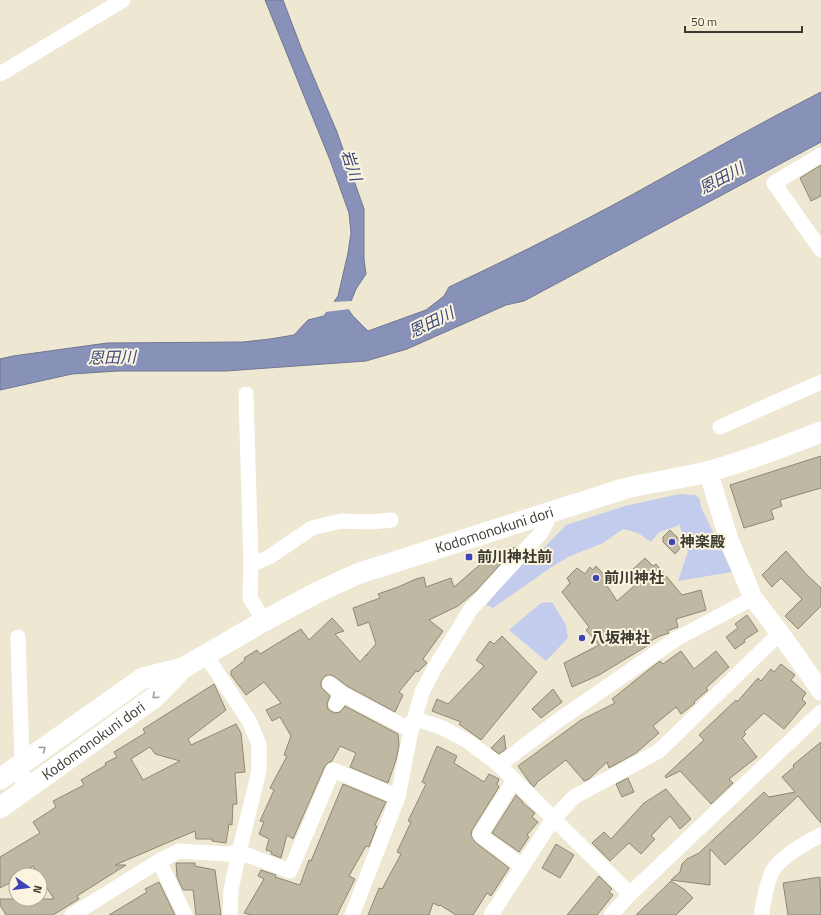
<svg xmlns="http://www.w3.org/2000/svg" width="821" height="915" viewBox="0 0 821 915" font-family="'Titillium Web','Noto Sans JP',sans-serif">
<rect width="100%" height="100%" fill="#eee8d3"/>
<!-- green -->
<path fill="#c4ccee" d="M 680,494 L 696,495 L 700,500 L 701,507 L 732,572 L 678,581 L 688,551 L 679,524 L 675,527 L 659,532 L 651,542 L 638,533 L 623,529 L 603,543 L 568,557 L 550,568 L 493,608 L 486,605 L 504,583 L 523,562 L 540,552 L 566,525 L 625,506 Z
M 552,602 L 566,625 L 568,638 L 546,661 L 509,630 L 537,606 L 541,603 Z"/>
<!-- water -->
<path fill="#8891b8" stroke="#717790" d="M 265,0 L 283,0 L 302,50 L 337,132 L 364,209 L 364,259 L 366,274 L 356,289 L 348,309 L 353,316 L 368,331 L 426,310 L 444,296 L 449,287 C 521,253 595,216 664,177 C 716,148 768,119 821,92 L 821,142 L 524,301 L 506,305 L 407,349 L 366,361 L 226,371 L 118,371 L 72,374 L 0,390 L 0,359 L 13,356 L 107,343 L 243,342 L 270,339 L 294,335 L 308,320 L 324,316 L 338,296 L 348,253 L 351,233 L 349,213 L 330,160 Z"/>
<!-- pier -->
<path fill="#eee8d3" d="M 353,301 L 350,309 L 325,312 L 331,302 Z"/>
<!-- building -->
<path fill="#bfb9a4" stroke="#8d8774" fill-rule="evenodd" d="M 821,165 L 821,196 L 811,201 L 800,178 Z
M 821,456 L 821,488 L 780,500 L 782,506 L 771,510 L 774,519 L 744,528 L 730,485 Z
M 670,530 L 684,544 L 675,554 L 663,542 L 663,537 Z
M 516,547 L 476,591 L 458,606 L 429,620 L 443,631 L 423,659 L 427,663 L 418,672 L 416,671 L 399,692 L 403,695 L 395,712 L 347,686 L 335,677 L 331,675 L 327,675 L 323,678 L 321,682 L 321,687 L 330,696 L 327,704 L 328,709 L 331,711 L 335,713 L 340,712 L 345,706 L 398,734 L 399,745 L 396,760 L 388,783 L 350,767 L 356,753 L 340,746 L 332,761 L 328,763 L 325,766 L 293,839 L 287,835 L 281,858 L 271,854 L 272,852 L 266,850 L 269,839 L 259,834 L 264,822 L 260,821 L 274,790 L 270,788 L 287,756 L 284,755 L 291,736 L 280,717 L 272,721 L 266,710 L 281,703 L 264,682 L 246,695 L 231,675 L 231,671 L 245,660 L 244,658 L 257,650 L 260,654 L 301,629 L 309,640 L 332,618 L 344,631 L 335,634 L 360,662 L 366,655 L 367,656 L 367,654 L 376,644 L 369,622 L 358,626 L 353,608 L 380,598 L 378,594 L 398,587 L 416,579 L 424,577 L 426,587 L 451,578 L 454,587 L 490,556 Z
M 786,551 L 807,575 L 821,588 L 821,606 L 798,629 L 785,616 L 802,599 L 781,578 L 772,587 L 762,575 Z
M 645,558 L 653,566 L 656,564 L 682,595 L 701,590 L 706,610 L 676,619 L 678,627 L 667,631 L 669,633 L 660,636 L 645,644 L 647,646 L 599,675 L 572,687 L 564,663 L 599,645 L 586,630 L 589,627 L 562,592 L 570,583 L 567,578 L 577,568 L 585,574 L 590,567 L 593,570 L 596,566 L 607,578 L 604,581 L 617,601 L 641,580 L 631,571 Z
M 747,615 L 758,631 L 744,640 L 745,642 L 735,649 L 726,637 L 738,628 L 735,624 Z
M 502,636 L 537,672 L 481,740 L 459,724 L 461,722 L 432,711 L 437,699 L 448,704 L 484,666 L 476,660 L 490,641 L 494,644 Z
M 681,651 L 694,669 L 716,651 L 729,667 L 706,688 L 708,690 L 694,702 L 695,703 L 681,714 L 676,707 L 653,726 L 659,733 L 636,753 L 609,768 L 607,762 L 589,779 L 584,781 L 566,760 L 536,783 L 537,783 L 534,787 L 530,783 L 518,766 L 581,720 L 615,703 L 612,699 L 652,667 L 660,661 L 663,664 Z
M 781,664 L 795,675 L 791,680 L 806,693 L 802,699 L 806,703 L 784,729 L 764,713 L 744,732 L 746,734 L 742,738 L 757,757 L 729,779 L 733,783 L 711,804 L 680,771 L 666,778 L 665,776 L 704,740 L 699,735 L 736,700 L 737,702 L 758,678 L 761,681 L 771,669 L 774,672 Z
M 214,684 L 226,710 L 188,739 L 191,745 L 236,724 L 241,733 L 245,772 L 235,773 L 237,804 L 233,804 L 232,825 L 229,824 L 226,843 L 212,841 L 212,839 L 196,839 L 195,831 L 115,865 L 126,865 L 77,896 L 79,899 L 53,915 L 6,915 L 0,905 L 0,899 L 54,899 L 33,866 L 19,875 L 16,875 L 16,880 L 0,888 L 0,857 L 40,833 L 33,822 L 56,807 L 53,801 L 84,785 L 81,780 L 106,765 L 105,763 L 117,757 L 114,752 L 145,733 L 143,729 ZM 150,747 L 155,754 L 180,761 L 143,780 L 131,759 Z
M 553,689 L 562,702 L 541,718 L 532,709 Z
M 504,735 L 506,749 L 499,754 L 491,748 Z
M 821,742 L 821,823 L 798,796 L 725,865 L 710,849 L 710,885 L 671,880 L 680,872 L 682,864 L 687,859 L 699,853 L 764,792 L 769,797 L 795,792 L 782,777 L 794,767 L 793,765 Z
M 437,746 L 457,756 L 454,763 L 484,782 L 489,774 L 499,779 L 497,784 L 499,787 L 472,830 L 471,835 L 475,842 L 509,868 L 491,896 L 487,893 L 473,915 L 456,915 L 440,905 L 439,906 L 433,903 L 429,915 L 368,915 L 379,888 L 382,889 L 401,854 L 397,852 L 411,822 L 408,821 L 426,784 L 422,782 Z
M 628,778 L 634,792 L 622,797 L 616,784 Z
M 343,784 L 386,802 L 375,825 L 377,826 L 369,847 L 366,846 L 349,876 L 355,879 L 337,915 L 252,915 L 244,913 L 264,879 L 258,876 L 261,870 L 276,875 L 275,877 L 300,885 L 309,860 L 311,861 Z
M 666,789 L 691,819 L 680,829 L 670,816 L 651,836 L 655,839 L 641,854 L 629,843 L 610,861 L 592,843 L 604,832 L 611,839 L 644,803 Z
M 516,795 L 523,802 L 523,803 L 535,813 L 532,817 L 538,822 L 527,835 L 529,837 L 519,852 L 492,833 Z
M 556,844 L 574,855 L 560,878 L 542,868 Z
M 176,863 L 195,863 L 195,866 L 215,870 L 221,915 L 196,915 L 193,890 L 183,890 L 177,877 Z
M 599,876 L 612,889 L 609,892 L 613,895 L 597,915 L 567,915 Z
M 820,877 L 821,915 L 788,915 L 783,883 Z
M 671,881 L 685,890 L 693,898 L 676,915 L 636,915 Z
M 159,882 L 175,915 L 109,915 L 147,892 L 145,889 Z"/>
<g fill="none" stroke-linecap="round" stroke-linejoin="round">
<!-- minor -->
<path stroke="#fff" stroke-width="15" d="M 0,74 L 123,0
M 821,155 L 774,183 L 821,250
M 246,394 L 251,565 L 250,598 L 264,621
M 720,427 L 821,382
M 251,565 L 269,557 L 312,528 L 341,521 L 371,522 L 391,520
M 18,637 L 23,793
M 205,654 L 249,721 L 259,744 L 259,771 L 239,852 L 290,871 L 333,770 L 398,797
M 330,684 L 342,694
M 336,704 L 342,694 L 405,727 L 414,721 L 422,721 L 443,728 L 469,742 L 499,765 L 630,894
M 499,765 L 556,722 L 676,639 L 753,598
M 514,780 L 480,835 L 522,866
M 159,861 L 185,915
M 72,915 L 159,861 L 179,851 L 227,854 L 239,852 L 231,890 L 230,915
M 352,915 L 398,797 L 410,735 L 422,692 L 434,669 L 471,609 L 541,533 L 552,511
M 491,915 L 553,819 L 574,797 L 659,751 L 780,633
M 611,915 L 630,894 L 821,712
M 762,915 L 762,911 C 764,899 768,876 775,867 C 786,854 807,842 821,835"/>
<!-- tertiary -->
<path stroke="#fff" stroke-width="19" d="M 708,471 L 729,540 L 753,598 L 780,633 L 821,691"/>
<!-- secondary -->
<g stroke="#fff" stroke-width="21">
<path d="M 0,779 L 143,678 L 183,668"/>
<path id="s1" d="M 0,808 L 155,697 L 183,668 L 264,621 L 318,592 L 357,574 L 620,490 C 647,482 675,480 702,473 C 742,463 782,447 821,432"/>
</g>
</g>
<!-- one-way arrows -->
<defs><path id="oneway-chevron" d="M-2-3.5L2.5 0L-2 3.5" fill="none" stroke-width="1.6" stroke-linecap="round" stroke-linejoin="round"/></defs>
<g stroke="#9e9c98">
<use href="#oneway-chevron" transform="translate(155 696) rotate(138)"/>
<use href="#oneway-chevron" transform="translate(43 749) rotate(-36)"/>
</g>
<!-- markers -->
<g fill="#3e43b8" stroke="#fbf5e0" stroke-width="1.5">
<circle cx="672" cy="542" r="4"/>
<rect x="465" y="553" width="8" height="8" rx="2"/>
<circle cx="596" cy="578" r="4"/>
<circle cx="582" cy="638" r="4"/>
</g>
<g text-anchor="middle" stroke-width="4" stroke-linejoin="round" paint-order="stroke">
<!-- street labels -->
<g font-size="15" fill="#3c3931" stroke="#fbf5e0">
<text dy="5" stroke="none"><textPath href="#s1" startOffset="573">Kodomonokuni dori</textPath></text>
<text dy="5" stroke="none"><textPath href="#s1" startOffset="115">Kodomonokuni dori</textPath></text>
</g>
<!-- poi labels -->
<g font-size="15" font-weight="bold" fill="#3c3931" stroke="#fbf5e0" text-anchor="start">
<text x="680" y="547">神楽殿</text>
<text x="477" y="562">前川神社前</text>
<text x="604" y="583">前川神社</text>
<text x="590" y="643">八坂神社</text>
</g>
<!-- water labels -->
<g font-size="16" font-style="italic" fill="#3f487d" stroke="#fbf5e0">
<text transform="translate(352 165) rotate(72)" y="6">岩川</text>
<text transform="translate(721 178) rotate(-28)" y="6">恩田川</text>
<text transform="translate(431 322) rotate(-26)" y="6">恩田川</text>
<text transform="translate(112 357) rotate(-1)" y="6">恩田川</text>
</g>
</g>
<!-- north arrow -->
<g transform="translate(28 887) rotate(104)"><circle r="19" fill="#fbf5e0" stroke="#afaa9a"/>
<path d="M0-3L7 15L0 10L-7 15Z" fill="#3e43b8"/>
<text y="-6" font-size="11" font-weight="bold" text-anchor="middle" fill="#3c3931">N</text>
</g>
<!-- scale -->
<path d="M685 26v6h117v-6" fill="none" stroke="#3c3931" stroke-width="2"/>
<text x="691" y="26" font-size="12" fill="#3c3931" stroke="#fbf5e0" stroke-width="3" paint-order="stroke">50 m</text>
</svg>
